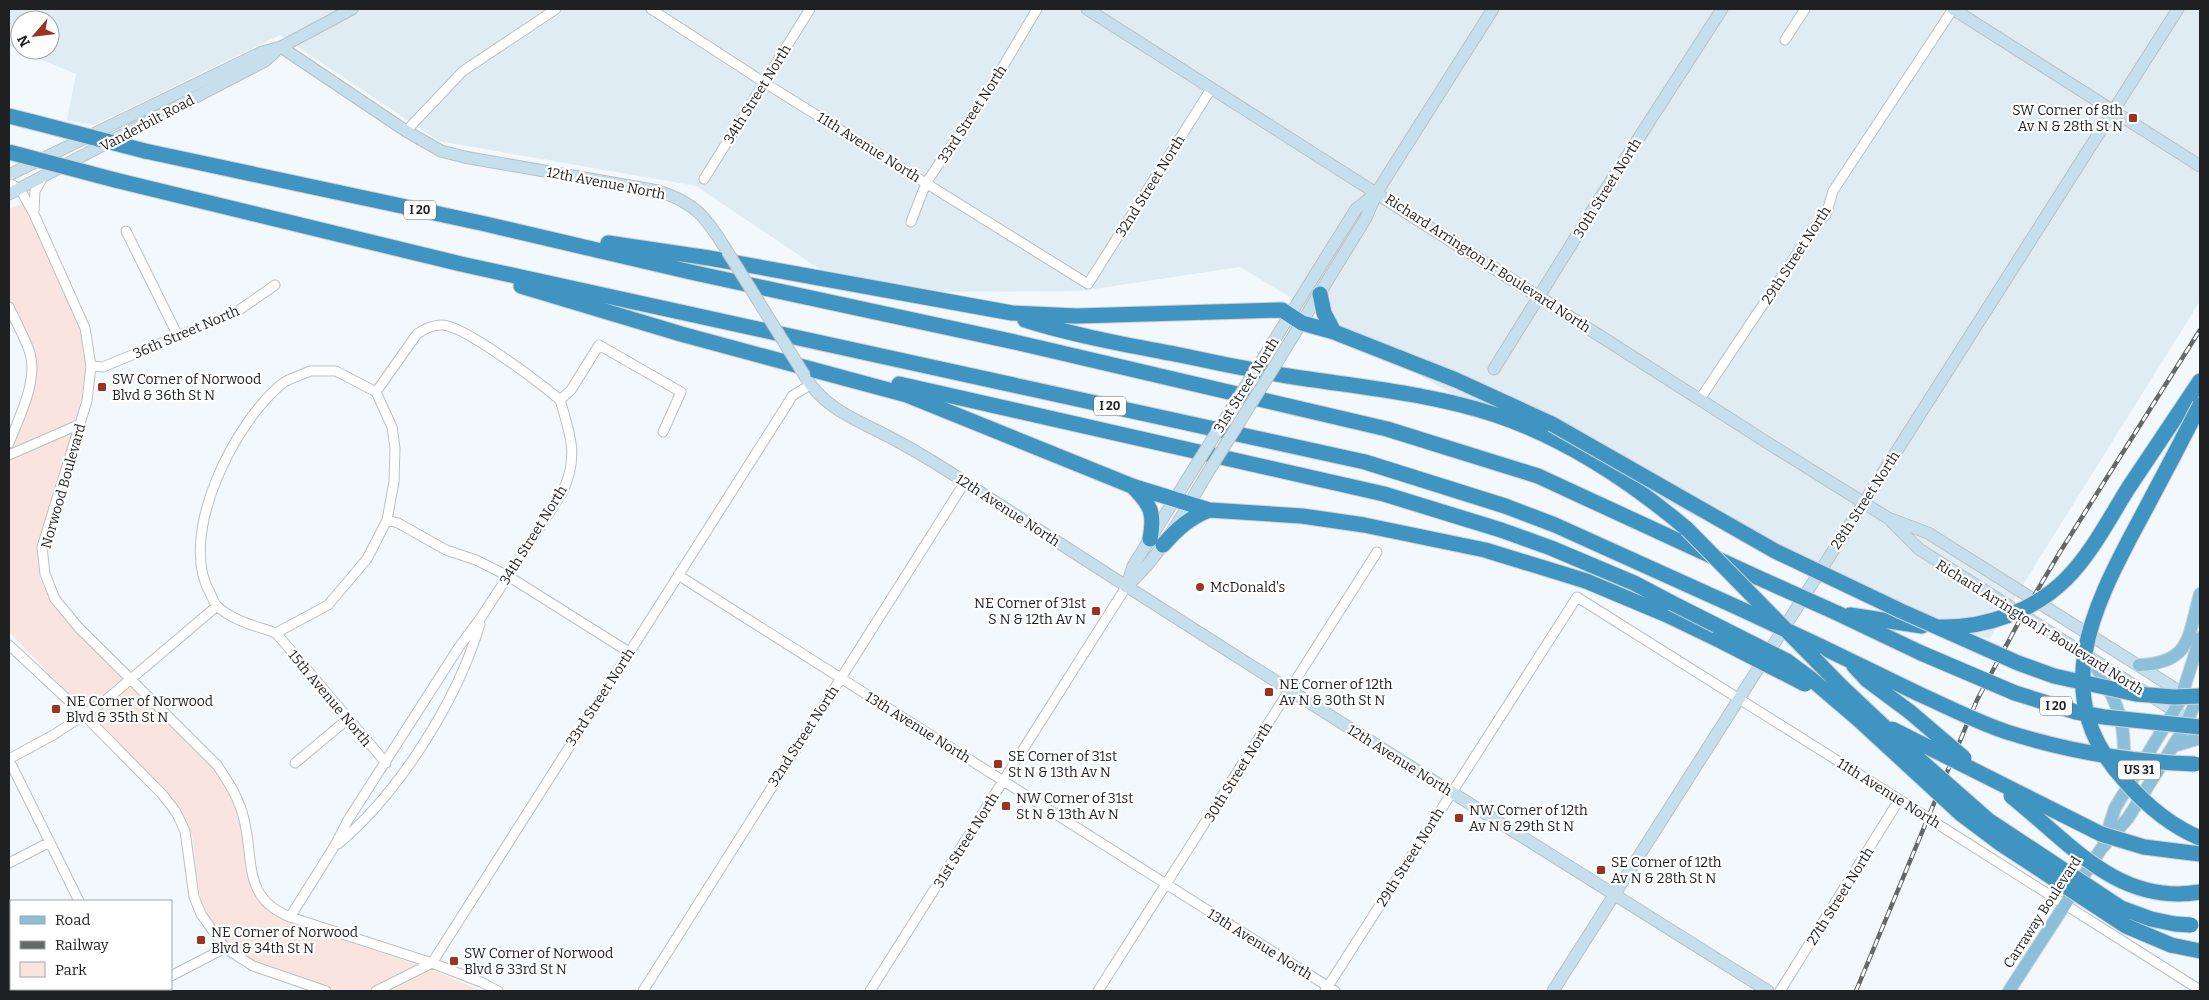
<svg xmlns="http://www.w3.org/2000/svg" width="2209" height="1000" viewBox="0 0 2209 1000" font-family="Bitter,serif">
<rect width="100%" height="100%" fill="#f2f8fb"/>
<!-- built -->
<path fill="#dfecf4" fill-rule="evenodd" d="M 9,9 L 2200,9 L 2200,301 L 1989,639 L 1860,598 L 1460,399 L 1240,267 L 1080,291 L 919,292 L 824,272 L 696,186 L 439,141 L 280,35 L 94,125 L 67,120 L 76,74 L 9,46 ZM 20,20 L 50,20 L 50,50 L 20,50 Z"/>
<!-- green -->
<path fill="#f9e4df" d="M 24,203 L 80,329 L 86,366 L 82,400 L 37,550 L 40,579 L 55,608 L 216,770 L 237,811 L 245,844 L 248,878 L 255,896 L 269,910 L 291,922 L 432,970 L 482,991 L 331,991 L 255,962 L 229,942 L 204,909 L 199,892 L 192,835 L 181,809 L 9,632 L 9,459 L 35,383 L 35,355 L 9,298 L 9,209 Z"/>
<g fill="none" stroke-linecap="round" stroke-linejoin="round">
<!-- street casing -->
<g stroke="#bac0c3" stroke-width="11">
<path id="street" d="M 651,9 L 765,83 L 1088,284 L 1211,89
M 1785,40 L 1805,9
M 406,131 L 463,71 L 556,9
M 704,179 L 810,9
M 9,183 L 20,189 L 34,214 L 85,328 L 91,366 L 87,401 L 42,547 L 45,574 L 55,599 L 79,628 L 217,765 C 227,780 237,795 242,812 C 256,855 239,897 290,917 L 432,963 L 481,982 L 498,991
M 34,211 L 35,191 L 43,177
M 911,222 L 926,183 L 989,90 L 1037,9
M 126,231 L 178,336
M 9,307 C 16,322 25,338 30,353 C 38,381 19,418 9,443
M 91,366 L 103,367 L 238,311 L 275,285
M 310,371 L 336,371 L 376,392 L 392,427 L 395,448 L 394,482 L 387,520 L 367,559 L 328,605 L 276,633 C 256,626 233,621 217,606 C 214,603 212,597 210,593 C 177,535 235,421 283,383 C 290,378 302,375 310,371 Z
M 376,392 L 417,334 C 424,329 432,325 442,325 C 464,325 541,384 560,400
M 1700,399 L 1816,225 L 1826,215 L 1833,191 L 1953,9
M 560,400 L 571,390 L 599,345 L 681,392 L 663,432
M 9,455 L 80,424
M 387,520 L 398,523 L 446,550 L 476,560 L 508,576 L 629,652
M 678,575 L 1335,991
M 276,633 L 386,763
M 9,645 L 84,715 L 162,794 L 176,812 L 185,831 L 194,897 L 201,914 L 225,948 L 253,966 L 326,991
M 9,759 L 55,734 L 106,700 L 217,606
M 9,763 L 12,766 L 79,901
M 295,763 L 348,719
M 1939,825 L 2200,990
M 338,844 C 400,792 457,701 480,624
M 9,863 L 50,842
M 290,917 L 334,847 L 348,820 L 459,647 L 482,616 L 562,493 C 579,458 571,436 560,400
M 171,976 L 225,948
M 121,989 L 123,991
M 140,991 L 145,989
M 376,991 L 432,963 L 788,403 L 792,396 L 810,385
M 643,991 L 965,482
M 870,991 L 1126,587
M 1098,991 L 1377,552
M 1325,991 L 1577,597 L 1908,805
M 1780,991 L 1899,800"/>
</g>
<!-- secondary casing -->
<g stroke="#bac0c3" stroke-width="13">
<path id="secondary" d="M 1087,9 L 1779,450 L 1888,518 L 1928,533 L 2190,698
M 1953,9 L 2200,166
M 281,47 L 406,131 L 441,151 L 464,157 L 658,191 C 697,203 706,218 727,251
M 9,175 L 262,52 L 281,47 L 352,9
M 9,194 L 265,61 L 278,49
M 1262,360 L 1356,209 L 1376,193
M 1276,364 L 1366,218 L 1377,192 L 1493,9
M 1494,369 L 1602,195 L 1722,9
M 805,376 C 825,411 863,422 897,441 C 921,454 944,468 966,483 C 1232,655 1500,823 1768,991
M 1891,521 L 1919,549 L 2195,724
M 1127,585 L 1133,566 L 1198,462
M 1126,587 C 1163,554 1186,508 1212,466
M 1553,991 L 2178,9"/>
</g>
<!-- primary casing -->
<g stroke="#d2d2d3" stroke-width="14">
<path id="primary" d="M 2091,659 C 2114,695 2128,721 2123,766
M 2139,665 C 2191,663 2188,637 2200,594
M 2174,746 L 2200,738
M 2104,842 L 2115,808 L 2180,701 L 2200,638
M 2009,991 L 2101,849 L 2128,818 L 2180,735 L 2200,694"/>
</g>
<!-- highway casing -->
<g stroke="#d2d2d3" stroke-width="17">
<path id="highway" d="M 9,116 L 33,122
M 145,151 L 481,223 L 695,273 L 1019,343 L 1387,429 L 1538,476 L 1759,578
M 115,180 L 461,264 L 1365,462 L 1505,506 L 1555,525 L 1741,609
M 608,243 L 709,258 L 1012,313 L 1077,316 L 1282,310 L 1302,323 L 1334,332 L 1456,380 L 1552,424
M 521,286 L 681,334 L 907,395 L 1132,486 L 1209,510 L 1302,516 L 1364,525 L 1485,550 L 1586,581 L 1667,615 L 1717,639
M 1320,294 L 1324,313 L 1334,332
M 1025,320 C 1076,336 1128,345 1180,355 C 1216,363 1252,370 1288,376 C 1358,387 1429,393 1496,415 C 1567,439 1630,481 1687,529
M 899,384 L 1384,494 L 1501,530 L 1551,548 L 1634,583 L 1672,603
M 1133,487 C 1151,505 1155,513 1150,539
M 2129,487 L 2200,381
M 1163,545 C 1177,529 1189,518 1209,510
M 1837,613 L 1921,653
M 1850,615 L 1922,626
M 1820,646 L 1919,694
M 1854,666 L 1867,680 L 1910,712
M 2171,945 L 2200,951"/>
</g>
<!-- street -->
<use href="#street" stroke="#fff" stroke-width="9"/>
<!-- secondary -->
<use href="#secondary" stroke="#c6dfed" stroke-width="11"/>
<!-- primary -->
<use href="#primary" stroke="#8cbfda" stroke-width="12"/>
<!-- highway -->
<use href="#highway" stroke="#4094c2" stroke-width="15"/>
<!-- rail casing -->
<g stroke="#656869" stroke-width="4.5">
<path id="rail" d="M 1856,991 L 1977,700 L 2022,616 L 2060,552 L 2200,330"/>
</g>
<!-- rail -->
<use href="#rail" stroke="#fff" stroke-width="2.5" stroke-dasharray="8" stroke-linecap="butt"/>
<!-- street-bridge casing -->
<g stroke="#bac0c3" stroke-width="11" stroke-linecap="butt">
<path id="street-bridge" d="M 1908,805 L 1939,825"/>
</g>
<!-- secondary-bridge casing -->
<g stroke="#bac0c3" stroke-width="13" stroke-linecap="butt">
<path id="secondary-bridge" d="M 727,251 L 805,376
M 1198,462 L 1262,360
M 1212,466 L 1276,364"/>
</g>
<!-- highway-bridge casing -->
<g stroke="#d2d2d3" stroke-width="17" stroke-linecap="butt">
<path id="highway-bridge" d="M 33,122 L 145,151
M 9,152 L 115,180
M 2200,405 C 2180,444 2159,484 2138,523 C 2092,609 2047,697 2125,781 C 2146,805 2171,826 2200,838
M 1552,424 L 1775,551 L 1901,611 L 2018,663 L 2054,676 L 2136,694 L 2174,697 L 2200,696
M 1687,529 L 1842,687 L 1913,754 L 1988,820 L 2121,908 L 2151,919 L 2175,924 L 2191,925
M 1759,578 L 1837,613
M 1672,603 L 1787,661 L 1810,678 L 1858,719 L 1961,814 L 2001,844 L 2126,926 L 2171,945
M 1741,609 L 1820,646
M 1941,627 C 1986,628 2034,611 2066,579 C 2092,553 2110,517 2129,487
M 1717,639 L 1805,684
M 1921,653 L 2015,693 L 2076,712 L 2104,717 L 2200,727
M 1919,694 C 1948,707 1977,722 2007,732 C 2067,751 2132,762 2195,764
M 1910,712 L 1964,758
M 1892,729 L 2101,834 L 2144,847 L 2200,854
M 2011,796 C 2069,842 2118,906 2200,892"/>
</g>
<!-- street-bridge -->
<use href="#street-bridge" stroke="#fff" stroke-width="9"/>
<!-- secondary-bridge -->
<use href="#secondary-bridge" stroke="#c6dfed" stroke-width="11"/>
<!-- highway-bridge -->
<use href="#highway-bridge" stroke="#4094c2" stroke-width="15"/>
</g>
<!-- markers -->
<g fill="#9d331f" stroke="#fff" stroke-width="2">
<rect x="2128" y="113" width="10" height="10" rx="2.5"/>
<rect x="97" y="382" width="10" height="10" rx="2.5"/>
<circle cx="1200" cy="587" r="5"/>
<rect x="1091" y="606" width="10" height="10" rx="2.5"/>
<rect x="1264" y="687" width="10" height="10" rx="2.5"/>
<rect x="51" y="704" width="10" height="10" rx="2.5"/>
<rect x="993" y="759" width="10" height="10" rx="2.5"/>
<rect x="1001" y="801" width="10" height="10" rx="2.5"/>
<rect x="1454" y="813" width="10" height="10" rx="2.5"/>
<rect x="1596" y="865" width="10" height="10" rx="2.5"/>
<rect x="196" y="935" width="10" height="10" rx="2.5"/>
<rect x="449" y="956" width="10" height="10" rx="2.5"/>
</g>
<g text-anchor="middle" stroke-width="4.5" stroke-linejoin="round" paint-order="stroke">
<!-- shield labels -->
<g fill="#fff" stroke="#626364" stroke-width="1">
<rect x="404" y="200.5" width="32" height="19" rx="4"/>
<rect x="1094" y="396.5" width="32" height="19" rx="4"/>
<rect x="2040" y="696.5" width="32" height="19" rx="4"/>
<rect x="2118" y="760.5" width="42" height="19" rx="4"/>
</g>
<g font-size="12" font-weight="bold" fill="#1e2021">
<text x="420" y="214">I 20</text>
<text x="1110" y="410">I 20</text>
<text x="2056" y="710">I 20</text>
<text x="2139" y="774">US 31</text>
</g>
<!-- street labels -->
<g font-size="14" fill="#1e2021" stroke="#fff">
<text transform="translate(757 94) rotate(-58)" y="5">34th Street North</text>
<text transform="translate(972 114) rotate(-57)" y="5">33rd Street North</text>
<text transform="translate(147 123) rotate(-28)" y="5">Vanderbilt Road</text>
<text transform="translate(869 147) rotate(32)" y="5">11th Avenue North</text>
<text transform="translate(606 183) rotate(11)" y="5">12th Avenue North</text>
<text transform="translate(1150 186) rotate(-58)" y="5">32nd Street North</text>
<text transform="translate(1607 188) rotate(-58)" y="5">30th Street North</text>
<text transform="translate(1796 255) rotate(-57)" y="5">29th Street North</text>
<text transform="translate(1488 263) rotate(33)" y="5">Richard Arrington Jr Boulevard North</text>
<text transform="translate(186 332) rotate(-23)" y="5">36th Street North</text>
<text transform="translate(1246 385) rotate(-58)" y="5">31st Street North</text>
<text transform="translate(63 486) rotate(-74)" y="5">Norwood Boulevard</text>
<text transform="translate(1865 500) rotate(-57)" y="5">28th Street North</text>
<text transform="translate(1008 510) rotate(33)" y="5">12th Avenue North</text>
<text transform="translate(533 535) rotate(-58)" y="5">34th Street North</text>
<text transform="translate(2040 627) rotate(32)" y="5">Richard Arrington Jr Boulevard North</text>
<text transform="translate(600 697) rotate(-57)" y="5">33rd Street North</text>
<text transform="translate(330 698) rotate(50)" y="5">15th Avenue North</text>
<text transform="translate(918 727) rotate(32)" y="5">13th Avenue North</text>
<text transform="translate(803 736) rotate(-57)" y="5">32nd Street North</text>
<text transform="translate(1400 760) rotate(32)" y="5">12th Avenue North</text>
<text transform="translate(1238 772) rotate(-58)" y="5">30th Street North</text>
<text transform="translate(1889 793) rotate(32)" y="5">11th Avenue North</text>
<text transform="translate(966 840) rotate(-58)" y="5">31st Street North</text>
<text transform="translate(1410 857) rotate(-58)" y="5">29th Street North</text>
<text transform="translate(1840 896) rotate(-58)" y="5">27th Street North</text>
<text transform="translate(2042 912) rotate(-57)" y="5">Carraway Boulevard</text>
<text transform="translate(1260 944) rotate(32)" y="5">13th Avenue North</text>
</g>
<!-- poi labels -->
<g font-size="14" fill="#1e2021" stroke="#fff" text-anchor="start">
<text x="2123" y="115" text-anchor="end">SW Corner of 8th<tspan x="2123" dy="16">Av N &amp; 28th St N</tspan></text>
<text x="112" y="384">SW Corner of Norwood<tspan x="112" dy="16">Blvd &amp; 36th St N</tspan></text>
<text x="1210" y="592">McDonald's</text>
<text x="1086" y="608" text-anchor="end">NE Corner of 31st<tspan x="1086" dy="16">S N &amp; 12th Av N</tspan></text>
<text x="1279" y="689">NE Corner of 12th<tspan x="1279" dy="16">Av N &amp; 30th St N</tspan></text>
<text x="66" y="706">NE Corner of Norwood<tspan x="66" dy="16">Blvd &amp; 35th St N</tspan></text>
<text x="1008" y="761">SE Corner of 31st<tspan x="1008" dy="16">St N &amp; 13th Av N</tspan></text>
<text x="1016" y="803">NW Corner of 31st<tspan x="1016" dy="16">St N &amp; 13th Av N</tspan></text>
<text x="1469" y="815">NW Corner of 12th<tspan x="1469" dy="16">Av N &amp; 29th St N</tspan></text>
<text x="1611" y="867">SE Corner of 12th<tspan x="1611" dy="16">Av N &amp; 28th St N</tspan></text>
<text x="211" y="937">NE Corner of Norwood<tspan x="211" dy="16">Blvd &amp; 34th St N</tspan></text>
<text x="464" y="958">SW Corner of Norwood<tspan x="464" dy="16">Blvd &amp; 33rd St N</tspan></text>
</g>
</g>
<!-- border -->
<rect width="2209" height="1000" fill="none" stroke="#1e2021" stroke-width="20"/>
<!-- legend -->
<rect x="10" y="900" width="162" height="90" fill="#ffffff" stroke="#a5a6a6"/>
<rect x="20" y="916" width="25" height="8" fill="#8cbfda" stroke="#a5a6a6"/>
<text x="55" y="925" font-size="15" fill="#1e2021">Road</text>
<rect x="20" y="941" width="25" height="8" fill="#656869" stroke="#a5a6a6"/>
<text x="55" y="950" font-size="15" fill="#1e2021">Railway</text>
<rect x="20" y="962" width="25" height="15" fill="#f9e4df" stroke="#a5a6a6"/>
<text x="55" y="975" font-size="15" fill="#1e2021">Park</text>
<!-- north arrow -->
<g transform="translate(35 35) rotate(242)"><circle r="24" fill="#ffffff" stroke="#a5a6a6"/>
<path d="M0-4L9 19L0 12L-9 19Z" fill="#9d331f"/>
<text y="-8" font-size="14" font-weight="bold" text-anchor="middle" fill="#1e2021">N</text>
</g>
</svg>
